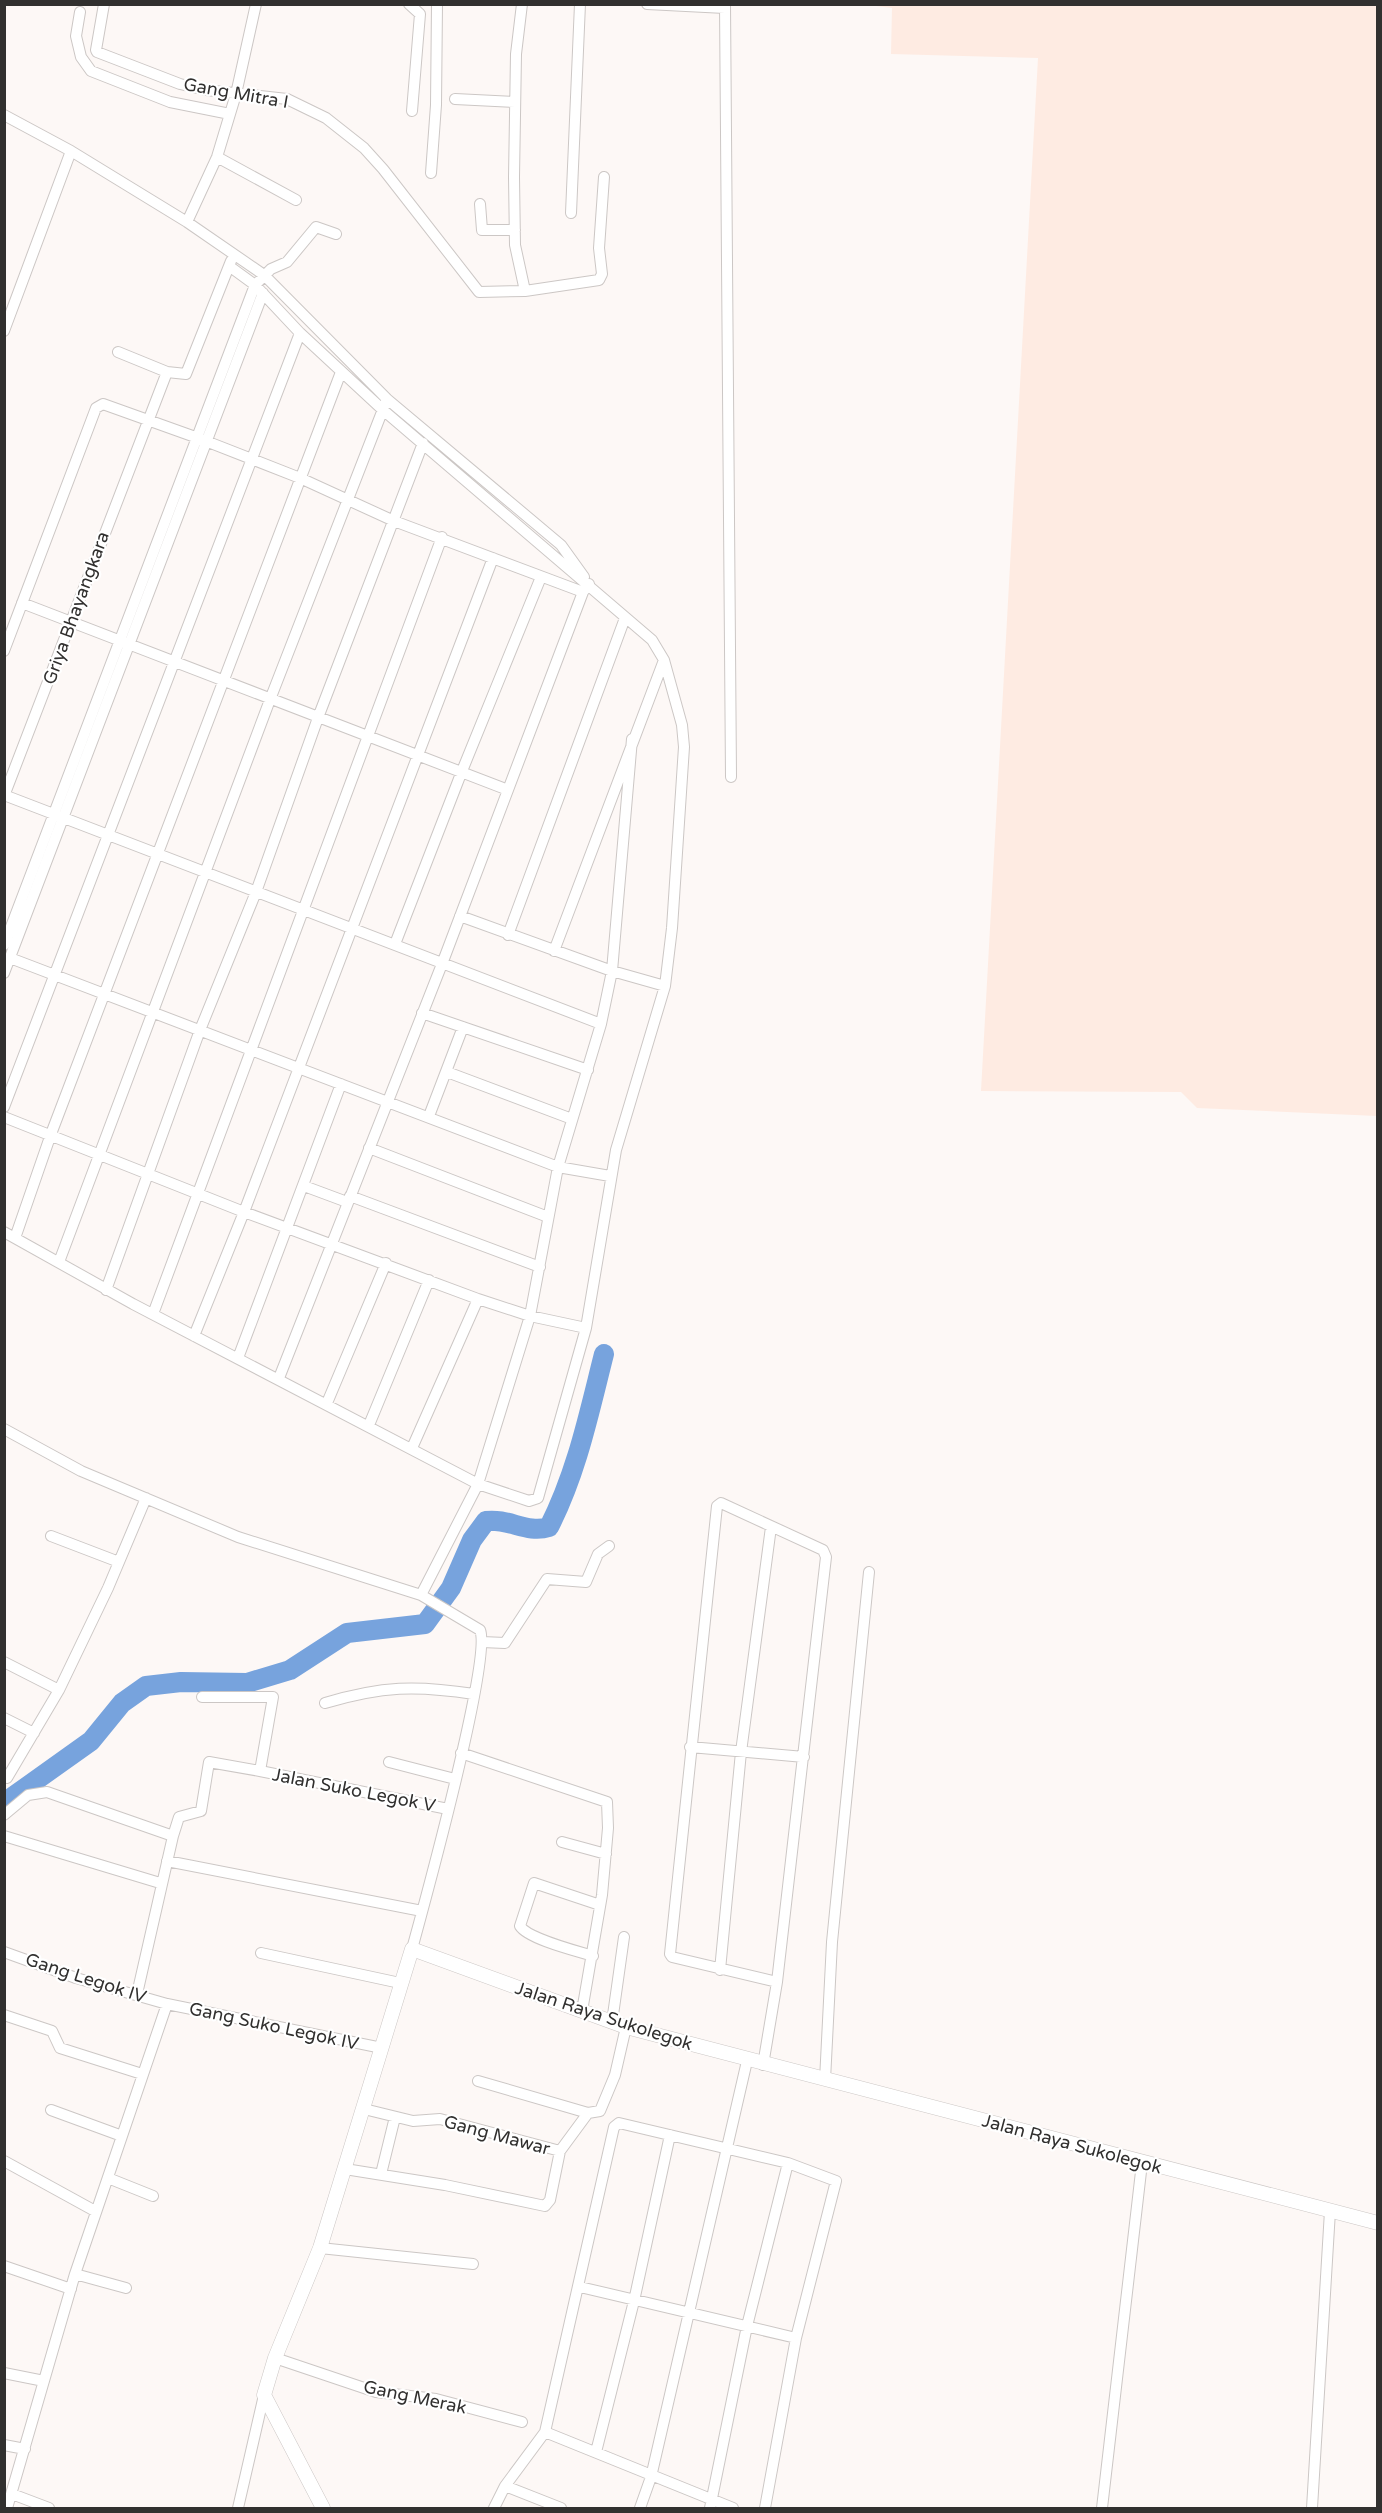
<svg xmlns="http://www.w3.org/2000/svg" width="1382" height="2513" viewBox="0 0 1382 2513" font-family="'Varela Round',sans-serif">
<rect width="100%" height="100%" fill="#fdf8f6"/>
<!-- industrial -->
<path fill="#feebe2" d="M 868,5 L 1377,5 L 1377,1116 L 1197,1108 L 1181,1092 L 981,1091 L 1038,58 L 891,54 L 892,8 Z"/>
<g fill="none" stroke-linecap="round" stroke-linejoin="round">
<!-- river -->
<path stroke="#77a3dd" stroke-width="20" d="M 4,1803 L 91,1741 L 122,1703 L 146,1686 L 181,1682 L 247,1683 L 290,1670 L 347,1633 L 425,1624 L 451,1588 L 472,1540 L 486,1521 C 509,1518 527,1534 549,1527 C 577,1472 589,1413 604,1354"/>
<!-- street casing -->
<g stroke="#ccc7c5" stroke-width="12">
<path id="street" d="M 104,4 L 96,50 L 97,52 L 180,84 L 206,90 L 287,99 L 326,118 L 364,148 L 383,169 L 479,292 L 525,291 L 599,280 L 602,274 L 599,248 L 604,177
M 409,4 L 420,14 L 412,111
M 522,4 L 516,54 L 514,177 L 515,245 L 525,291
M 647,4 L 725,8
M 725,4 L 731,777
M 80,12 L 76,36 L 81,57 L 91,71 L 170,102 L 230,114
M 455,99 L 515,102
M 4,115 L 71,151 L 187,222 L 264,275 L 387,399 L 561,545 L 584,577
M 217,157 L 296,200
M 431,173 L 436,105 L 437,4
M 480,204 L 482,230 L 515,230
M 571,213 L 580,4
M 187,222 L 217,157 L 236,94 L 256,4
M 4,331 L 71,151
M 118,352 L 167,372 L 186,374 L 231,261
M 22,603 L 508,790
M 4,651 L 96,408 L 103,404 L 198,438 L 300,478 L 394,521 L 583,592
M 4,795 L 601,1024
M 4,796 L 167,372
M 460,916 L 612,971 L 665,986
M 508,935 L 625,618
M 395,944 L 462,771 L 541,577
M 4,945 L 255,285 L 271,269 L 287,262 L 316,227 L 336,234
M 554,951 L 664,660
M 10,958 L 558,1167 L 610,1176
M 4,973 L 263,293
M 422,1013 L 588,1070
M 447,1072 L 572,1119
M 4,1107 L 300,333
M 429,1116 L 463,1027
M 4,1117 L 244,1212 L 478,1299 L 530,1316 L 586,1328
M 369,1148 L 548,1217
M 304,1186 L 347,1202
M 350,1196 L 540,1267
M 4,1232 L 133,1304 L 478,1484 L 529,1501 L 538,1498 L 586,1328 L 616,1150 L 665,986 L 672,928 L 684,747 L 682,725 L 664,660 L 652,640 L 383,410 L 300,333 L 255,285 L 229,266
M 15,1238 L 51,1134 L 341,372
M 59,1262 L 271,697 L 387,399
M 106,1290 L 200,1030 L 256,892 L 319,715 L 423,443
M 153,1314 L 442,537
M 194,1336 L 244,1212 L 493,558
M 238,1358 L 341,1084
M 279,1378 L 442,964 L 583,592 L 589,584
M 327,1403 L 386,1263
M 369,1425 L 429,1280
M 4,1429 L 81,1471 L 238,1537 L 421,1595 L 480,1630 C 492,1657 424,1905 412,1949
M 412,1448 L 478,1299
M 51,1536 L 119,1562
M 421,1595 L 478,1484 L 530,1316 L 558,1167 L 601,1024 L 612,971 L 632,739
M 482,1642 L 505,1643 L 547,1579 L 586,1582 L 598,1554 L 609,1546
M 4,1662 L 59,1690
M 202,1697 L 273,1697 L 260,1771 L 448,1809
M 325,1703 C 382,1686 416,1685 474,1694
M 4,1718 L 34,1733
M 690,1747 L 804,1757
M 461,1753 L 607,1802 L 608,1828 L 602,1895 L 582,2011
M 389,1762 L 455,1779
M 7,1778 L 59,1690 L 108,1588 L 146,1498
M 4,1815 L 28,1795 L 47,1792 L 173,1836
M 4,1836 L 160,1883
M 562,1842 L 606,1854
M 167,1861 L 422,1911
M 4,1952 L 76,1978 L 167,2004 L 382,2048
M 261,1953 L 400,1983
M 593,1956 C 577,1951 528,1939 520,1926 L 534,1883 L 600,1905
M 720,1970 L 741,1752 L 771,1527
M 137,1994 L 173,1836 L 179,1817 L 201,1811 L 209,1762 L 260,1771
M 4,2015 L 52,2031 L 60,2048 L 142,2074
M 612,2022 L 624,1937
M 763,2065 L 777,1982 L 826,1557 L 823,1550 L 721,1503 L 717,1506 L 670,1954 L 672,1957 L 777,1982
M 825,2080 L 832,1942 L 869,1572
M 364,2109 L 413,2121 L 440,2119 L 560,2151
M 51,2110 L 122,2136
M 588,2113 L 600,2111 L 615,2075 L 626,2027
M 4,2161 L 95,2211
M 345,2169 L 445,2185 L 545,2206 L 550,2200 L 560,2151 L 588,2113 L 478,2081
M 381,2174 L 395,2117
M 108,2178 L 153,2196
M 320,2248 L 473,2264
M 4,2266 L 71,2289
M 75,2274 L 126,2288
M 580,2287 L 796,2338
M 275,2358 L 376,2392 L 436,2399 L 522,2422
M 4,2373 L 44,2381
M 545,2432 L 733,2508
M 4,2445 L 25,2449
M 596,2452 L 634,2301 L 670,2135
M 505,2486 L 561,2508
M 12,2494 L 49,2508
M 7,2508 L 75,2274 L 167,2004
M 238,2508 L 264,2395
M 494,2508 L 505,2486 L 545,2432 L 614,2127 L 619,2123 L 788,2163 L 836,2181 L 796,2338 L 765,2508
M 640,2508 L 651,2477 L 747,2061
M 710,2508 L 747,2326 L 788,2163
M 1102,2508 L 1142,2163
M 1312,2508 L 1330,2211"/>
</g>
<!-- secondary casing -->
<g stroke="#ccc7c5" stroke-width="15">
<path id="secondary" d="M 323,2508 L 264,2395 L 275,2358 L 320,2248 L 412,1949 L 626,2027 L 1378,2223"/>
</g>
<!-- street -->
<use href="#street" stroke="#fff" stroke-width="10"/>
<!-- secondary -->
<use href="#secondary" stroke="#fff" stroke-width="14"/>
</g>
<g text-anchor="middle" stroke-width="4.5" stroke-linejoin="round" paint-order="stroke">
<!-- street labels -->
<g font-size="18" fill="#31302f" stroke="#fff">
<text transform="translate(236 93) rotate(10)" y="6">Gang Mitra I</text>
<text transform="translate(76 608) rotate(-70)" y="6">Griya Bhayangkara</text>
<text transform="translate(354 1790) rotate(11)" y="6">Jalan Suko Legok V</text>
<text transform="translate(86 1978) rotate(18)" y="6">Gang Legok IV</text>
<text transform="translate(604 2016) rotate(18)" y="6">Jalan Raya Sukolegok</text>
<text transform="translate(274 2026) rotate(12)" y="6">Gang Suko Legok IV</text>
<text transform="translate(497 2135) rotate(15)" y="6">Gang Mawar</text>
<text transform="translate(1072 2144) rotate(15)" y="6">Jalan Raya Sukolegok</text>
<text transform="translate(415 2397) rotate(12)" y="6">Gang Merak</text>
</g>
</g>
<!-- border -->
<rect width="1382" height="2513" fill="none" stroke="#31302f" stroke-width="12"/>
</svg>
